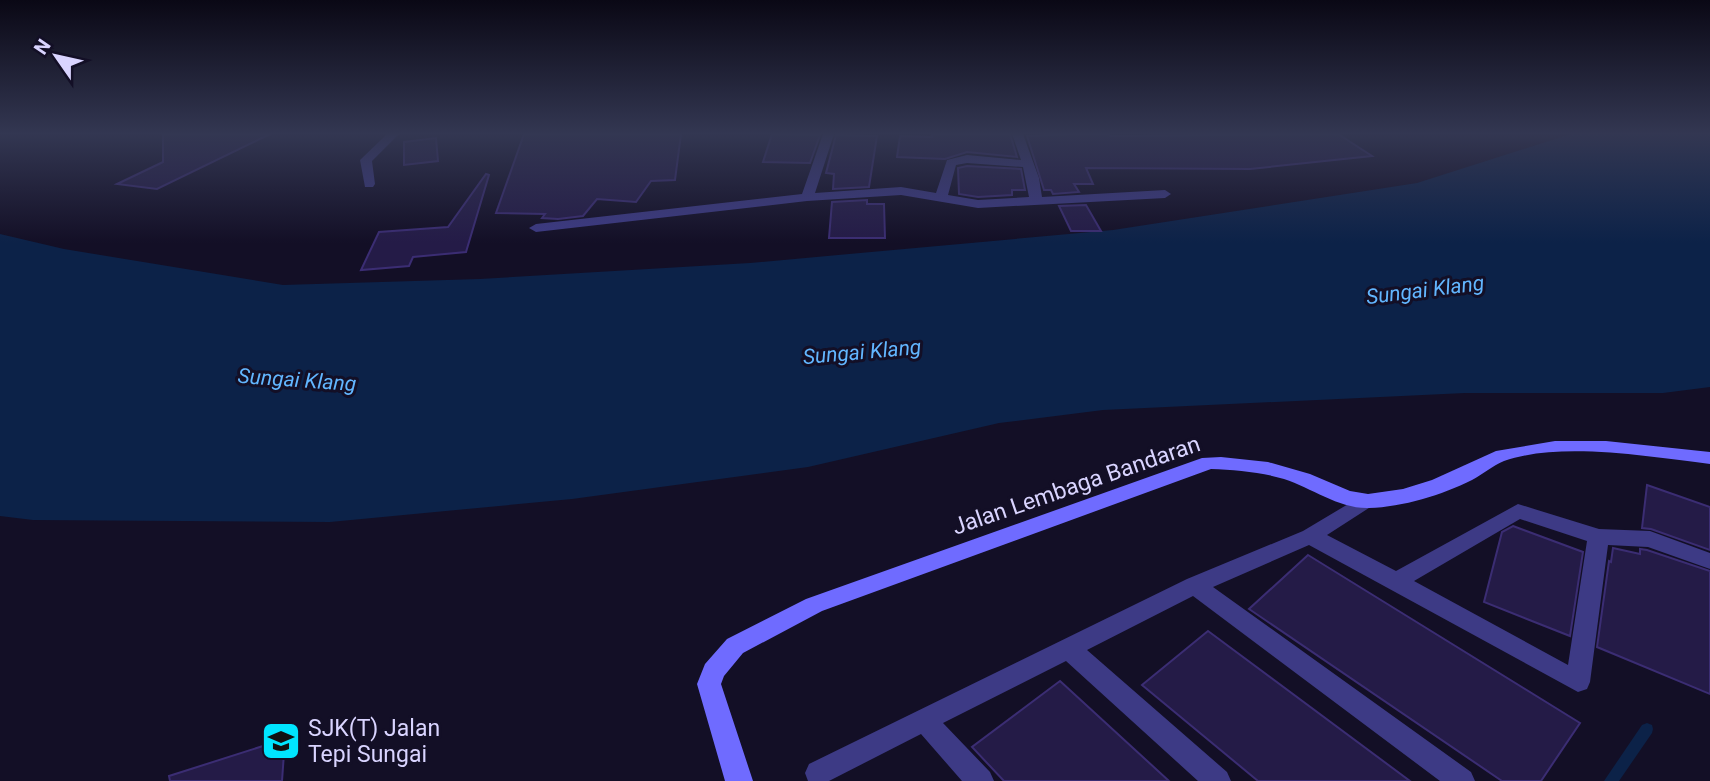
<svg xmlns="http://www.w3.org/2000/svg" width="1710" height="781" viewBox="0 0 1710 781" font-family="Roboto,sans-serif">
<rect width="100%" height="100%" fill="#130f26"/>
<!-- water -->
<path fill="#0c2248" d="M 1571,134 L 1710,134 L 1710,387 L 1663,393 L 1465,393 L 1103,410 L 999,423 L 808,467 L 572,499 L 330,522 L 33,520 L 0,516 L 0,234 L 64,249 L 283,285 L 480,279 L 750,263 L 1113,230 L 1417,183 Z"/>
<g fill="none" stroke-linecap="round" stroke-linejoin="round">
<!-- stream -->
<path fill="#0c2248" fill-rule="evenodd" d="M 1647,723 L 1652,725 L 1653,729 L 1652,733 L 1619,781 L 1604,781 L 1642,725 Z"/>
</g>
<!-- building -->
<path fill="#241b47" stroke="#3b2d73" stroke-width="2" d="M 163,134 L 270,134 L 157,189 L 117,184 L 163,162 Z
M 524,134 L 681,134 L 675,180 L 651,181 L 636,202 L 597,199 L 583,216 L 558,219 L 542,218 L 545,214 L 496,213 Z
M 772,134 L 820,135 L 810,163 L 763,162 Z
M 932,134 L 1010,134 L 1017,157 L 967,152 L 945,159 L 897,157 L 900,136 L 932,137 Z
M 1076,134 L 1109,134 L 1110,136 L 1338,134 L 1372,156 L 1250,169 L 1086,168 L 1093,184 L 1074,184 L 1079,192 L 1053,194 L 1051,190 L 1044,190 L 1027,136 Z
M 836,135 L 877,136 L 869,187 L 833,189 L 834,174 L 826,173 Z
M 436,138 L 438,161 L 404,165 L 404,142 Z
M 967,166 L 1021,169 L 1025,190 L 1012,190 L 1012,195 L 978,197 L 959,194 L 958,168 Z
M 486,174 L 489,175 L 466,252 L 413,257 L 409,266 L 361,270 L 379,232 L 448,227 Z
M 867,200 L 867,204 L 884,204 L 885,238 L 829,238 L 832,202 Z
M 1086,205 L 1101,231 L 1071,231 L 1059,206 Z
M 1647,485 L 1710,507 L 1710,550 L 1651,529 L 1642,528 Z
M 1513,526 L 1583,552 L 1570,636 L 1484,602 L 1502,532 Z
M 1613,548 L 1640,554 L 1640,549 L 1647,550 L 1710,571 L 1710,694 L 1597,647 L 1609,561 L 1611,562 Z
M 1308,555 L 1580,723 L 1541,781 L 1502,781 L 1249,609 Z
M 1208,631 L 1410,781 L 1258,781 L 1142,685 Z
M 1060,681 L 1169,781 L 1004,781 L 972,747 Z
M 285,739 L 282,781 L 170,781 L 169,776 Z"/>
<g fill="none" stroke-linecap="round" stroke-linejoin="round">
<!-- lane -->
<path fill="#3d3a85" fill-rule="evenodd" d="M 387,134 L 399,134 L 372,161 L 375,184 L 373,187 L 365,187 L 360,160 Z
M 1365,494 L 1372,496 L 1375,501 L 1372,506 L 1327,535 L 1396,571 L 1518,504 L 1599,529 L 1650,531 L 1710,553 L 1710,569 L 1648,547 L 1608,545 L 1590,682 L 1587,689 L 1578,692 L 1309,545 L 1213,587 L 1471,772 L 1475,781 L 1440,781 L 1193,596 L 1087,650 L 1227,772 L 1231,781 L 1198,781 L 1066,661 L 943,723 L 990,772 L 994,781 L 962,781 L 921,734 L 829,781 L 808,781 L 805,773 L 809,764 L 1187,579 L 1303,531 ZM 1520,519 L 1587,541 L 1568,665 L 1414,581 Z"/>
<!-- street -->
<path fill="#3d3a85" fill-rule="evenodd" d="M 823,134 L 834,134 L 815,193 L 901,187 L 936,193 L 947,160 L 967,155 L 1021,160 L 1012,134 L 1023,134 L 1039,178 L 1042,197 L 1165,190 L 1171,194 L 1165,198 L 978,208 L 901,195 L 807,201 L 536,232 L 529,228 L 536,224 L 802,194 ZM 967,163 L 1023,167 L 1029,197 L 978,200 L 948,195 L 956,165 Z"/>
<!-- secondary -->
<path fill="#6f6bff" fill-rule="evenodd" d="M 1555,441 L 1606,441 L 1710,452 L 1710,464 C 1651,457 1561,441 1504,461 C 1492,466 1483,474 1472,480 C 1442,495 1403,507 1369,508 C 1339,509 1312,488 1284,479 C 1261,472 1235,470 1211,469 L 822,611 L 743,653 L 724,676 L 721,684 L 753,781 L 725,781 L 697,684 L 705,664 L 727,639 L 806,599 L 1202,458 L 1221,457 L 1268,462 L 1310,474 L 1350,491 L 1368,494 L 1403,489 L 1432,480 L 1496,451 Z"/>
</g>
<!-- sky -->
<linearGradient id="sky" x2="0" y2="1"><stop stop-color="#0a0815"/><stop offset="0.55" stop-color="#333752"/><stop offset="1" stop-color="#333752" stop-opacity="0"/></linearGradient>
<rect width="1710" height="243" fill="url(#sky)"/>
<!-- icons -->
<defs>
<g id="school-square" transform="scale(2.0125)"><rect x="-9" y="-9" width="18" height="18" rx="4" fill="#00e5ff" stroke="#130f26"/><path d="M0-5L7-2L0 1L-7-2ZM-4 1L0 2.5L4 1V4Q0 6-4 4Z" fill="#111"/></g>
</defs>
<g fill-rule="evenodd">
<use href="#school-square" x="281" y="741"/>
</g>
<g text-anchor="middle" stroke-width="6" stroke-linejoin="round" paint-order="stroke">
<!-- water labels -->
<g font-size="21" font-style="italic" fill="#62b6ff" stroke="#130f26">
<text transform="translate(1425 290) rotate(-7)" y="7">Sungai Klang</text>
<text transform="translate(862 352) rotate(-5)" y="7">Sungai Klang</text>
<text transform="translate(297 380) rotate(4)" y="7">Sungai Klang</text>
</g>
<!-- near-street labels -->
<g font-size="23" fill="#d9d4ff" stroke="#130f26">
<text transform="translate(1076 485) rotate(-19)" y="8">Jalan Lembaga Bandaran</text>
</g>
<!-- near-poi labels -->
<g font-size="23" fill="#d9d4ff" stroke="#130f26" text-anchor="start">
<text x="308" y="736">SJK(T) Jalan<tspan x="308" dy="26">Tepi Sungai</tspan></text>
</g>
</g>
<!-- north arrow -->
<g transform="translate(56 56) rotate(304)" stroke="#130f26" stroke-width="5" paint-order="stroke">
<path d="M0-5L12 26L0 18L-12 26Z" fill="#d9d4ff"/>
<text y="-10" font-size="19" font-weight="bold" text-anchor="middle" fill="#d9d4ff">N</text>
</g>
</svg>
